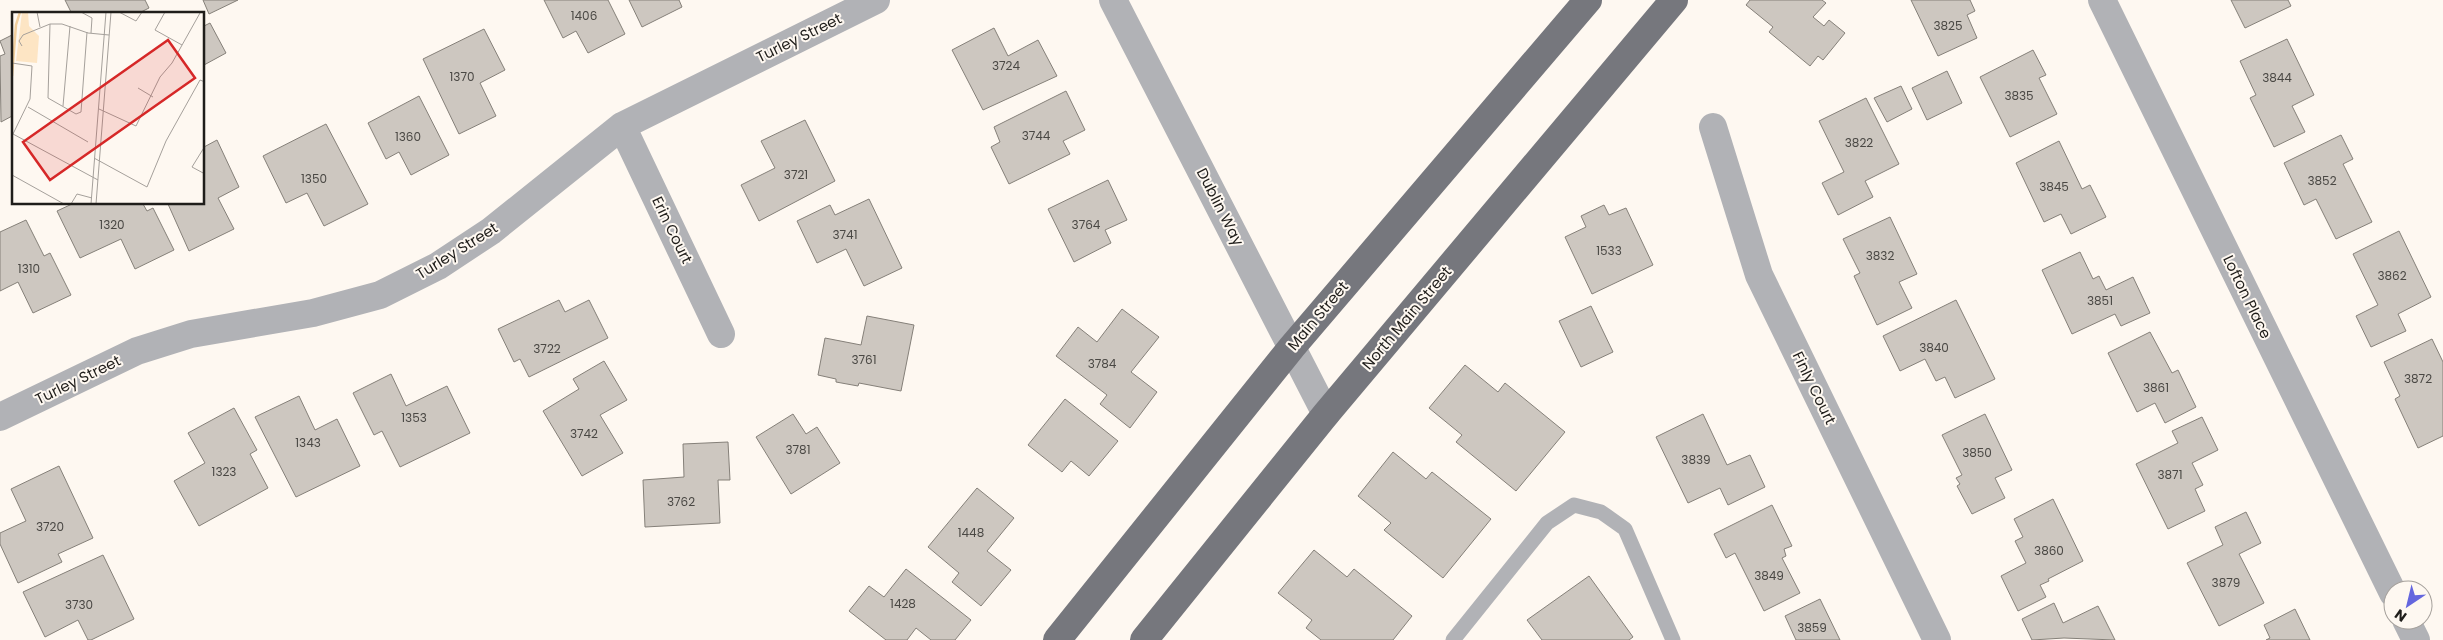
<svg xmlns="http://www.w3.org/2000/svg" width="2443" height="640" viewBox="0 0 2443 640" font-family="Poppins,sans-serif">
<rect width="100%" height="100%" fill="#fef8f1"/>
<!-- building -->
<path fill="#cdc7c0" stroke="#858079" d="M 65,0 L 145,0 L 149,8 L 137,14 L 72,14 Z
M 203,0 L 238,0 L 209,14 Z
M 544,0 L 608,0 L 625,34 L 588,53 L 576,31 L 563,38 Z
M 629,0 L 679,0 L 682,7 L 642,27 Z
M 1750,0 L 1822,0 L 1826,3 L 1813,17 L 1824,26 L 1829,20 L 1845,33 L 1823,60 L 1818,56 L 1810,66 L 1769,32 L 1773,27 L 1746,5 Z
M 1911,0 L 1970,0 L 1975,11 L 1967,15 L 1977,38 L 1938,56 Z
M 2231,0 L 2288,0 L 2291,6 L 2245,28 Z
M 210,23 L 226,53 L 204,65 L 204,26 Z
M 994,28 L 1008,56 L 1038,40 L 1057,76 L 983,110 L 952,50 Z
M 484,29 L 505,70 L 480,83 L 496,116 L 459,134 L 423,59 Z
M 14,34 L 14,115 L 1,122 L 0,56 L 5,54 L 0,41 Z
M 2287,39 L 2314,95 L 2292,106 L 2305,132 L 2274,147 L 2250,98 L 2256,95 L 2240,61 Z
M 2033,50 L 2046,75 L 2039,78 L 2057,114 L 2010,137 L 1980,77 Z
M 1947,71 L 1962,103 L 1927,120 L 1912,88 Z
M 1901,86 L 1912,109 L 1887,122 L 1874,98 Z
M 1066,91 L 1085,130 L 1063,141 L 1070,154 L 1009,184 L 991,147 L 1000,142 L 994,127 Z
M 419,96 L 449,155 L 411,175 L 399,152 L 386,159 L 368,123 Z
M 1866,98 L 1899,164 L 1865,181 L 1873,197 L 1838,215 L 1822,183 L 1844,172 L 1819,121 Z
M 805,120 L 835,181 L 759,221 L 741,185 L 775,168 L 761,141 Z
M 326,124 L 368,204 L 324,226 L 307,193 L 286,203 L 263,156 Z
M 2341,135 L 2353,159 L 2343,164 L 2372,222 L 2336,239 L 2316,199 L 2304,205 L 2284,163 Z
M 217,140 L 239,187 L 218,198 L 234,229 L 189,251 L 168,204 L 204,204 L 204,147 Z
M 2059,141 L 2082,189 L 2090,185 L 2106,217 L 2071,234 L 2061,214 L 2044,222 L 2016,163 Z
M 1108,180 L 1127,220 L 1105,230 L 1111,243 L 1074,262 L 1048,209 Z
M 869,199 L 902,268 L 864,286 L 846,249 L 817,263 L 797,221 L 830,205 L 835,215 Z
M 72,204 L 143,204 L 147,211 L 153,208 L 174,250 L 135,269 L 121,239 L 80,258 L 57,211 Z
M 1604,205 L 1609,215 L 1626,208 L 1653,265 L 1592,294 L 1565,237 L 1586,227 L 1581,216 Z
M 1890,217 L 1917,274 L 1899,282 L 1912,308 L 1877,325 L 1854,276 L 1860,273 L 1843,239 Z
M 26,220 L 44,256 L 50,253 L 71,295 L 33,313 L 18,282 L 0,291 L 0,232 Z
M 2399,231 L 2431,297 L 2398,314 L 2406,331 L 2371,347 L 2356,316 L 2378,305 L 2353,254 Z
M 2080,252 L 2093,279 L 2099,276 L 2106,290 L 2133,277 L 2150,313 L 2121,326 L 2115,314 L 2072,334 L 2042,270 Z
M 559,300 L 565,312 L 589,300 L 608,338 L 529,377 L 520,359 L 514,362 L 498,329 Z
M 1956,300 L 1995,379 L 1955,398 L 1945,377 L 1936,381 L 1925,359 L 1900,371 L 1883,336 Z
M 1591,306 L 1613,352 L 1581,367 L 1559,321 Z
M 1122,309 L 1159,337 L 1131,372 L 1157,392 L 1130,428 L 1100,404 L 1107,395 L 1056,356 L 1078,327 L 1097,342 Z
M 867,316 L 914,325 L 901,391 L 859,383 L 858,386 L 836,382 L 836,379 L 818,375 L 825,338 L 861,345 Z
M 2150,332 L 2172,373 L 2178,370 L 2196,407 L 2165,423 L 2155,403 L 2137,412 L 2108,353 Z
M 2432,339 L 2443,362 L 2443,436 L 2418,448 L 2395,399 L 2400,396 L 2384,362 Z
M 604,361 L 627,400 L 600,415 L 623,453 L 582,476 L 543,411 L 579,389 L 573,379 Z
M 1465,365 L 1498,392 L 1505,383 L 1565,432 L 1516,491 L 1456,442 L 1462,435 L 1429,408 Z
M 391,374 L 406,406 L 447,386 L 470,433 L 400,467 L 382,431 L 374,435 L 353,393 Z
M 299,396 L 315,430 L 337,419 L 360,466 L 296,497 L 255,417 Z
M 1065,399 L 1118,441 L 1089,476 L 1071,461 L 1062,472 L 1028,445 Z
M 234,408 L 257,450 L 250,454 L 268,488 L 199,526 L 174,481 L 205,463 L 188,433 Z
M 793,414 L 806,434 L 817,427 L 840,463 L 791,494 L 756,437 Z
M 1703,414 L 1727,465 L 1750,455 L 1765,487 L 1728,505 L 1720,488 L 1688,503 L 1656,437 Z
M 1985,414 L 2012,470 L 1995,478 L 2005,498 L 1972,514 L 1957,486 L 1960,484 L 1956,478 L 1962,475 L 1942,435 Z
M 2202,417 L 2218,450 L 2192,463 L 2203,485 L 2195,489 L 2205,511 L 2168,529 L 2136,464 L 2178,443 L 2172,431 Z
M 728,442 L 730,480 L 718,480 L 720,523 L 645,527 L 643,480 L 684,477 L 683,444 Z
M 1393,452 L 1426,479 L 1432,472 L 1491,519 L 1443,578 L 1384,530 L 1391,523 L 1358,496 Z
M 59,466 L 93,538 L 58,554 L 62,562 L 18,583 L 0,544 L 0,533 L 26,521 L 11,489 Z
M 977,488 L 1014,518 L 987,551 L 1011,570 L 981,606 L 952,582 L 959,573 L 928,547 Z
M 2053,499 L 2083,561 L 2048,579 L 2049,581 L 2040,585 L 2046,597 L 2018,611 L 2001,576 L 2026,563 L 2015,541 L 2023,537 L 2014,519 Z
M 1772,505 L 1792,546 L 1784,549 L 1786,556 L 1782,558 L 1800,593 L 1764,611 L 1735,553 L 1726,558 L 1714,534 Z
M 2246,512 L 2261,543 L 2239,554 L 2264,603 L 2219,626 L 2187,563 L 2223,545 L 2215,527 Z
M 1314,550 L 1347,577 L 1354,569 L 1412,616 L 1393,640 L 1321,640 L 1306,628 L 1312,620 L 1278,593 Z
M 103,555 L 134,619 L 91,640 L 88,640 L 78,620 L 45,637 L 23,592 Z
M 906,569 L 971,620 L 955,640 L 931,640 L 916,628 L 907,640 L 886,640 L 849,611 L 869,586 L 884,597 Z
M 1589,576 L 1633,637 L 1629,640 L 1542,640 L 1527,620 Z
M 1820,599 L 1840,640 L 1796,640 L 1785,616 Z
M 2054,603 L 2063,623 L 2098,606 L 2115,640 L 2064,638 L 2032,640 L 2022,619 Z
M 2295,609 L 2310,640 L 2266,640 L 2270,638 L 2264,625 Z"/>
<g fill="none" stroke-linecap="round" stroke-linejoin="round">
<!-- service -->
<path stroke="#b1b2b6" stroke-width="15" d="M 1453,640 L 1547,523 L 1574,505 L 1601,512 L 1625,529 L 1673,640"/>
<!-- minor -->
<path stroke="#b1b2b6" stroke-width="28" d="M 1113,0 L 1326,414
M 2102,0 L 2393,593
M 622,126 L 721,334
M 1713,127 L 1759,275 L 1937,640
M 0,417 L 137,351 L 191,334 L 313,313 L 380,295 L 438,266 L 491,231 L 622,126 L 876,0
M 2406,620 L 2416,640"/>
<!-- primary -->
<path stroke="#76777d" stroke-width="28" d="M 1057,640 L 1292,347 L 1588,0
M 1144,640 L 1326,414 L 1674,0"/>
</g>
<g text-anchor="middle" stroke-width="4" stroke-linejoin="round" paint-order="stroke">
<!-- number labels -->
<g font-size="12" fill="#4a4844">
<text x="584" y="20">1406</text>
<text x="1948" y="30">3825</text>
<text x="1006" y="70">3724</text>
<text x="462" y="81">1370</text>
<text x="2277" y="82">3844</text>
<text x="2019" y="100">3835</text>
<text x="1036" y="140">3744</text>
<text x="408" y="141">1360</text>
<text x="1859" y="147">3822</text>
<text x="796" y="179">3721</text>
<text x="314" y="183">1350</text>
<text x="2322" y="185">3852</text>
<text x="2054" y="191">3845</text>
<text x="112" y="229">1320</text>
<text x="1086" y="229">3764</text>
<text x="845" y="239">3741</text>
<text x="1609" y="255">1533</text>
<text x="1880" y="260">3832</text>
<text x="29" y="273">1310</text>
<text x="2392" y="280">3862</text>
<text x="2100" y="305">3851</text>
<text x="1934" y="352">3840</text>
<text x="547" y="353">3722</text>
<text x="864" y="364">3761</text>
<text x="1102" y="368">3784</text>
<text x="2418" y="383">3872</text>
<text x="2156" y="392">3861</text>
<text x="414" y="422">1353</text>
<text x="584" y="438">3742</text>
<text x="308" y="447">1343</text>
<text x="798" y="454">3781</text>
<text x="1977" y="457">3850</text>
<text x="1696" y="464">3839</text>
<text x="224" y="476">1323</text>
<text x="2170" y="479">3871</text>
<text x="681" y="506">3762</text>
<text x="50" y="531">3720</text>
<text x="971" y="537">1448</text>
<text x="2049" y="555">3860</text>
<text x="1769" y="580">3849</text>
<text x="2226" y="587">3879</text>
<text x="903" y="608">1428</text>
<text x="79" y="609">3730</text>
<text x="1812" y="632">3859</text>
</g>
<!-- street labels -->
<g font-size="15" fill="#1f1d1a" stroke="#fef8f1">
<text transform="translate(799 38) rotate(-26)" y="5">Turley Street</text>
<text transform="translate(1220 207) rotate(63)" y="5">Dublin Way</text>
<text transform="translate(672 230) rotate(64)" y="5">Erin Court</text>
<text transform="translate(457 251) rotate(-32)" y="5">Turley Street</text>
<text transform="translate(2247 297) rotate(64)" y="5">Lofton Place</text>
<text transform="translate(1318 316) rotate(-50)" y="5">Main Street</text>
<text transform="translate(1407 318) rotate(-50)" y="5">North Main Street</text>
<text transform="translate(78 380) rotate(-26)" y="5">Turley Street</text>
<text transform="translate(1814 388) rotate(64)" y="5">Finly Court</text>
</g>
</g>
<!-- overview -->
<g transform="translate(12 12)">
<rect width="192" height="192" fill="#fef8f1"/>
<path d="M 10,0 L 16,0 L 17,14 L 27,24 L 25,51 L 4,49 Z" fill="#fde5c4"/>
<path fill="none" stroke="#f2d09f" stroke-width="2.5" d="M 0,64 L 4,13 L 8,0"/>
<path fill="none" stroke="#a5a09b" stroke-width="1" d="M 25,0 L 28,15M 69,0 L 80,6 L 79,21M 107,0 L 124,9 L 130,0M 153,0 L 143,18 L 170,33M 38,12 L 36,86 L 64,102 L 69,100 L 75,20M 10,34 L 7,29 L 11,23 L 38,12 L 50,12 L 76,21 L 97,23M 0,51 L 20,54 L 18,87 L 1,122 L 86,168M 126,76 L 141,85M 51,94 L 58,14M 16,95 L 76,130M 87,97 L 124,114 L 148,65 L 160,51 L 188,1M 193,134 L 180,155 L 193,162M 82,146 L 135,175 L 154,129 L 188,68 L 193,70M 0,163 L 52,192M 59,192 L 65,182 L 80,186M 79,192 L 94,0M 84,192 L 99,0"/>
<path fill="#d62828" fill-opacity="0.15" stroke="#d62828" stroke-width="2.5" d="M 156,28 L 183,66 L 38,168 L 11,130 Z"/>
<rect width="192" height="192" fill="none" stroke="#1f1d1a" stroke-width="2.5"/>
</g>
<!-- north arrow -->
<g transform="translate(2408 605) rotate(215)"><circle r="24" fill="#fef8f1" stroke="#a5a09b"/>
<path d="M0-4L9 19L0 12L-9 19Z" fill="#6466de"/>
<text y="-8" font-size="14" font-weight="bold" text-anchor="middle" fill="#1f1d1a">N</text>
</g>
</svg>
